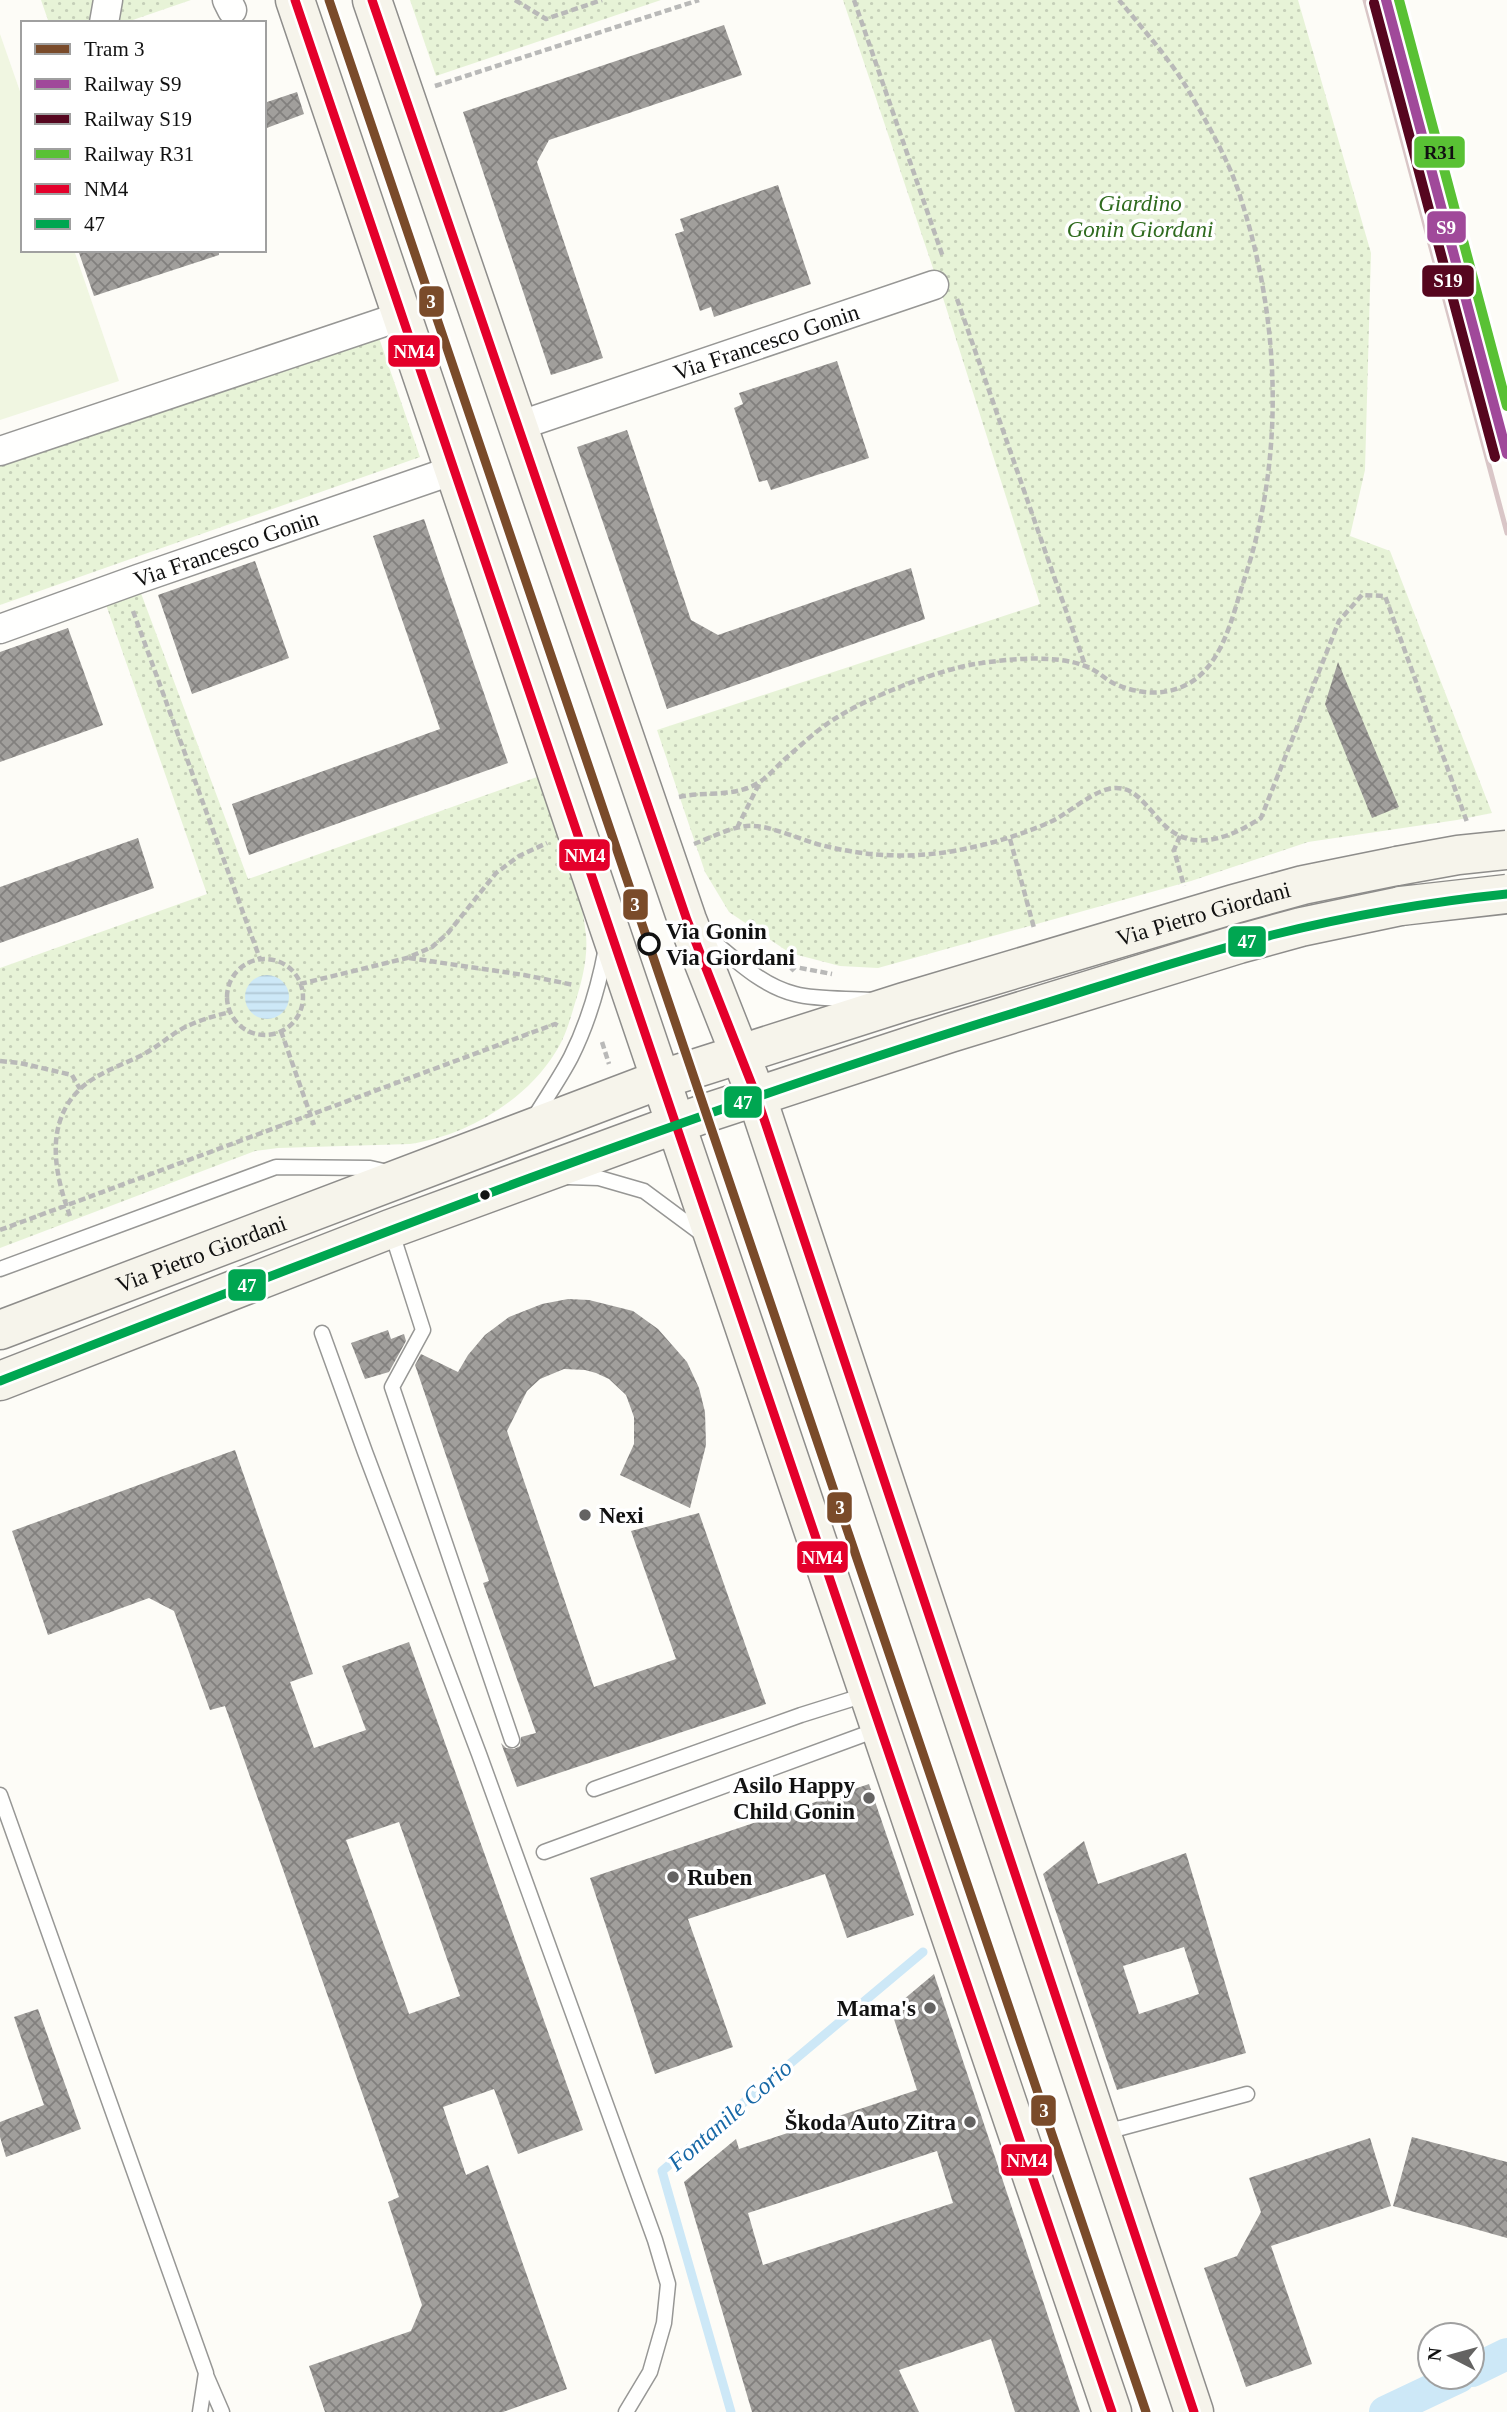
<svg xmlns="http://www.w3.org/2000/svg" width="1507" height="2412" viewBox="0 0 1507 2412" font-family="Georgia,serif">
<defs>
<pattern id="grass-dots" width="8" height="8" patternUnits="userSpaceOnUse" patternTransform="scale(1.75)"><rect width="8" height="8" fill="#e7f3d7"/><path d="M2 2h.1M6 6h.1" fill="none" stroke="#c5cfb8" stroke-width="1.8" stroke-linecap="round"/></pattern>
<pattern id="water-rules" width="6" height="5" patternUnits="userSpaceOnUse" patternTransform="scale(1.75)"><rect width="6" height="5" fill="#cde8f7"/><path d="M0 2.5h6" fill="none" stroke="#afc6d3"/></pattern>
<pattern id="building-cross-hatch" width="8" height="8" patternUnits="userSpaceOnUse" patternTransform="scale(1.75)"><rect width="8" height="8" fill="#a19f9c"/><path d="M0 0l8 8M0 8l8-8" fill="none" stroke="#82807e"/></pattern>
</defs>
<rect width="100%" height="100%" fill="#fdfcf7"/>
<!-- grass -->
<path fill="url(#grass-dots)" d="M 41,0 L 191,0 L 124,23 L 49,23 Z
M 410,0 L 661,0 L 436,76 Z
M 843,0 L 1298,0 L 1371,253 L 1365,470 L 1350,536 L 1390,551 L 1492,813 L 1457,820 L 1308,842 L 1191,881 L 878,968 L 840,966 L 790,953 L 729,912 L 705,872 L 657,730 L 1040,604 L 944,301 Z
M 378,335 L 420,457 L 0,605 L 0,464 Z
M 139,588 L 248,879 L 540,776 C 557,828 581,881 586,935 C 588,958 582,981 575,1003 C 570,1020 565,1038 555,1053 C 525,1101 466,1136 410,1144 L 278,1148 L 255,1151 L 0,1248 L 0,968 L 207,894 L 104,599 Z"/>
<!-- pitch -->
<path fill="#f0f6e1" d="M 0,34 L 23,100 L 23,250 L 74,250 L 119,381 L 0,420 Z"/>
<!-- water -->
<path fill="url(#water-rules)" d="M245 997a22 22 0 1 1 44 0a22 22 0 1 1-44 0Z"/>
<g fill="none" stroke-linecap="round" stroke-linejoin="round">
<!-- stream -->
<path stroke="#cde8f7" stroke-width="9" d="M 731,2412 L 662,2171 L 923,1952"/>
<!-- canal -->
<path stroke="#cde8f7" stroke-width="32" d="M 1472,2371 L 1507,2354
M 1385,2412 L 1459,2377"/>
</g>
<!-- building -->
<path fill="url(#building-cross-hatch)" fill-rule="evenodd" d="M 724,25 L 742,75 L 549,140 L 537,162 L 603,358 L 551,375 L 463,112 Z
M 297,92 L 304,114 L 264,129 L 264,103 Z
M 778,185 L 811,284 L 714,317 L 711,307 L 700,311 L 675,234 L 684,231 L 680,219 Z
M 78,250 L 219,250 L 219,255 L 94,296 Z
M 837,361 L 869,458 L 771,490 L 767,480 L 759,482 L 734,408 L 743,404 L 739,393 Z
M 627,430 L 691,620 L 718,635 L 911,568 L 925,619 L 667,709 L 577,447 Z
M 424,519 L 508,763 L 249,855 L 232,804 L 440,729 L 373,536 Z
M 255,561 L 289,658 L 192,694 L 158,595 Z
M 68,628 L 103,725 L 0,762 L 0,652 Z
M 1338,662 L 1399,807 L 1372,818 L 1325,704 Z
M 138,838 L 154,888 L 0,943 L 0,887 Z
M 568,1299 L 589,1300 L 633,1311 L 658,1329 L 687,1362 L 699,1388 L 705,1412 L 706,1445 L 690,1508 L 620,1475 L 634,1444 L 634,1417 L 626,1395 L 609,1379 L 596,1373 L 585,1370 L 564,1369 L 540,1379 L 527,1391 L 507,1431 L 594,1687 L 676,1659 L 631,1531 L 699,1513 L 766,1704 L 517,1787 L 501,1743 L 506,1748 L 514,1749 L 520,1746 L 521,1737 L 536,1733 L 483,1583 L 489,1581 L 415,1365 L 421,1354 L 458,1372 L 468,1355 L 485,1335 L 509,1317 L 542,1304 Z
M 388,1330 L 391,1339 L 404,1334 L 406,1341 L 389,1372 L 365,1379 L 351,1343 Z
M 235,1450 L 313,1674 L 290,1682 L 314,1748 L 366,1730 L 342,1666 L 409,1642 L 583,2130 L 518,2154 L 494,2089 L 443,2107 L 466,2175 L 488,2165 L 567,2389 L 503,2412 L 325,2412 L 309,2366 L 411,2331 L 422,2305 L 388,2202 L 399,2197 L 225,1706 L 210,1710 L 174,1611 L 149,1598 L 48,1635 L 12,1531 ZM 399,1822 L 460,1996 L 409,2014 L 346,1840 Z
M 869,1784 L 914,1915 L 847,1938 L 825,1874 L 688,1919 L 733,2047 L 655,2074 L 590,1878 Z
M 1084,1841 L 1098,1884 L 1186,1853 L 1246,2053 L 1117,2090 L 1043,1874 ZM 1184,1947 L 1199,1994 L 1139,2014 L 1123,1966 Z
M 934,1974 L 1080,2412 L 1015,2412 L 991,2339 L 899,2370 L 919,2412 L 752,2412 L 684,2182 L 736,2139 L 739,2149 L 917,2090 L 891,2010 ZM 937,2151 L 953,2203 L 763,2265 L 748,2213 Z
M 38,2009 L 81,2129 L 6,2157 L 0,2137 L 0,2122 L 44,2105 L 14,2017 Z
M 1412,2137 L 1507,2162 L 1507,2238 L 1393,2206 Z
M 1370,2138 L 1391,2206 L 1271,2246 L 1312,2364 L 1246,2387 L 1204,2268 L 1237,2256 L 1261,2212 L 1249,2178 Z"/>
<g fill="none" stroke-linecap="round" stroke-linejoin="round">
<!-- lane casing -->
<g stroke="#979795" stroke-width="17">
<path id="lane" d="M 704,934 C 732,956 759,985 795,994 C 818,1000 847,998 871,1000
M 534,1118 C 546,1098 560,1078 571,1057 C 588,1023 599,985 606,948
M 567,1177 L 599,1178 L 644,1191 L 702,1234
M 391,1230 L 423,1330 L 392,1387 L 512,1740
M 0,1269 L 276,1167 L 370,1168 L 388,1172
M 322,1333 L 365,1452 L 479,1754 L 655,2240 L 668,2284 L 664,2323 L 650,2372 L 626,2412
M 594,1789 L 801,1715 L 868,1694
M 0,1795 L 206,2373 L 200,2412
M 544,1852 L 879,1729
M 1101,2131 L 1121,2128 L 1247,2094
M 206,2375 L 222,2412"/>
</g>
<!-- street casing -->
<g stroke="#979795" stroke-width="31">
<g id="street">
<path d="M 227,0 L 232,10"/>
<path d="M 104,23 L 108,0"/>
<path id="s1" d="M 518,426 L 934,285"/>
<path d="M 0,451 L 402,316"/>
<path id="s2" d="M 0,629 L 138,579 L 454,470"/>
</g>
</g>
<!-- secondary casing -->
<g stroke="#8e8d8b" stroke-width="41">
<g id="secondary">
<path d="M 295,0 L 1112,2412"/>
<path d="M 372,0 L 687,920 L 756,1095 L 1194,2412"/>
<path id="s3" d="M 0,1330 L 659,1080 L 904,1002 L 1234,904 L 1303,885 L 1397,866"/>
<path d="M 0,1381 L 390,1229 L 706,1113 L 950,1033 L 1239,944 L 1301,927 L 1401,906"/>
</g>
</g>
<!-- path -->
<path stroke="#b9b9b8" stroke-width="4.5" stroke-dasharray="7 3.5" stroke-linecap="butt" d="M 515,0 L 546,19 L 602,0
M 854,0 L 943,257
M 435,86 L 699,0
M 957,299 L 1085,665
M 133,611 L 260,959
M 679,797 C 706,791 737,798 761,781 C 770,775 777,766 785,759 C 801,745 818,729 836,718 C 871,696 935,671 975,664 C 1007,659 1055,654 1085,666 C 1095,669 1104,678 1113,683 C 1137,694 1164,697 1188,684 C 1224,664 1233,613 1245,577 C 1285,455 1280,321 1241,199 C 1230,162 1206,121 1187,88 C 1168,57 1142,28 1119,0
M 737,828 L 760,782
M 1180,836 L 1174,850 L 1184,886
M 1010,839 L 1034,928
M 694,844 C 713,837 736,824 755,826 C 772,827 800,839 817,844 C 861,856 908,859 954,851 C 987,845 1019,836 1050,822 C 1070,813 1095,788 1116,788 C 1130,788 1138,796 1147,806 C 1155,814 1163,826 1173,832 C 1201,851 1236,834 1261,818 L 1339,621 L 1362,595 L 1385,596 L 1467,822
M 409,958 L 524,975 L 574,985
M227 997a38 38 0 1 1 76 0a38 38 0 1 1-76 0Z
M 791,971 L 795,967 L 832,974
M 300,984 L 407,958 L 432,947 L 448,933 L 496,873 L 519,856 L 547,843
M 281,1031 L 314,1125
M 602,1042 L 609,1064
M 0,1061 L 20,1063 L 72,1075 L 80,1089
M 70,1216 C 55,1175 44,1125 79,1090 C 96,1073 123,1065 144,1054 C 155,1048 165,1040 175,1033 C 192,1022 210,1017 230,1012
M 0,1230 L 555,1024 L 560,1027"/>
<!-- lane -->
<use href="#lane" stroke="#fffffe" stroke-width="14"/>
<!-- street -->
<use href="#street" stroke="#fffffe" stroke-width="28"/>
<!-- secondary -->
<use href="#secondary" stroke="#f6f4eb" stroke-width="38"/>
<!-- rail -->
<path stroke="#d9c6c7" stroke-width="5" d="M 1365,0 L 1507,533"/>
<!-- secondary-bridge casing -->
<g stroke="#8e8d8b" stroke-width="41" stroke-linecap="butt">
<path id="secondary-bridge" d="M 1397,866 L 1458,855 L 1507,850
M 1401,906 L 1507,894"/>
</g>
<!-- secondary-bridge -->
<use href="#secondary-bridge" stroke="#f6f4eb" stroke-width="38"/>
<!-- bus-1 casing -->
<g stroke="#fff" stroke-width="14">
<path id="bus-1" d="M 295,0 L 1112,2412
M 372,0 L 687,920 L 756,1095 L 1194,2412"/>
</g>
<!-- bus-2 casing -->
<g stroke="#fff" stroke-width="14">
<path id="bus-2" d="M 0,1381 C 332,1252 664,1121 1004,1016 C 1093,989 1182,958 1272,935 C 1349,916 1427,902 1507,894"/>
</g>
<!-- bus-1 -->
<use href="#bus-1" stroke="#e4002b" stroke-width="9"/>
<!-- bus-2 -->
<use href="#bus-2" stroke="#00a651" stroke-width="9"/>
<!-- rail-1 casing -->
<g stroke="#fff" stroke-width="16">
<path id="rail-1" d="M 1386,0 L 1507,454"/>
</g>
<!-- rail-2 casing -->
<g stroke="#fff" stroke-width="16">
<path id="rail-2" d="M 1374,3 L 1495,457"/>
</g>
<!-- rail-3 casing -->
<g stroke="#fff" stroke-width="16">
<path id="rail-3" d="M 1399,0 L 1507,406"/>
</g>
<!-- rail-1 -->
<use href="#rail-1" stroke="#a0499a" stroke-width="10"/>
<!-- rail-2 -->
<use href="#rail-2" stroke="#56061f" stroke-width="10"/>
<!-- rail-3 -->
<use href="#rail-3" stroke="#59c134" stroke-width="10"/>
<!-- tram-1 casing -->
<g stroke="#fff" stroke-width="14">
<path id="tram-1" d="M 329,0 L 1146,2412"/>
</g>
<!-- tram-1 -->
<use href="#tram-1" stroke="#7a4b2a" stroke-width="9"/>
</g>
<!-- markers -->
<circle fill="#fff" stroke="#111" stroke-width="3.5" cx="649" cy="944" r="10"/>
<circle fill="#111" stroke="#fff" stroke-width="2.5" cx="485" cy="1195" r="6"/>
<g fill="#646362" stroke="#fff" stroke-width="2.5">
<circle cx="585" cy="1515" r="7"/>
<circle cx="869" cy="1798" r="7"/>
<circle cx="673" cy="1877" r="7"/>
<circle cx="930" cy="2008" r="7"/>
<circle cx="970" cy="2122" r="7"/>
</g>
<g text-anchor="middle" stroke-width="7" stroke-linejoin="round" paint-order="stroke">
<!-- park labels -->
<g font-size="23" font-style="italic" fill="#2f6b1f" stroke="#fff">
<text x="1140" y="211">Giardino<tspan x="1140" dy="26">Gonin Giordani</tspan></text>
</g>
<!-- street labels -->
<g font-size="23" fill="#111" stroke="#fff">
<text dy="8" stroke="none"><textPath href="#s1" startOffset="262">Via Francesco Gonin</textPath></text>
<text dy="8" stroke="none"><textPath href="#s2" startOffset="240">Via Francesco Gonin</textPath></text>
<text dy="8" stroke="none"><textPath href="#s3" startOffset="1274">Via Pietro Giordani</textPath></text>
<text dy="8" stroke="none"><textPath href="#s3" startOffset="215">Via Pietro Giordani</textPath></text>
</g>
<!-- stop labels -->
<g font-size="23" font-weight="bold" fill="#111" stroke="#fff" text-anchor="start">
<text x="666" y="939">Via Gonin<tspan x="666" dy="26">Via Giordani</tspan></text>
</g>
<!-- poi labels -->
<g font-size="23" font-weight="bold" fill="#111" stroke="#fff" text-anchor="end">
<text x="599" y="1523" text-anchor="start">Nexi</text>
<text x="855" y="1793">Asilo Happy<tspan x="855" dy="26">Child Gonin</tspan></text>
<text x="687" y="1885" text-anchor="start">Ruben</text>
<text x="916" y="2016">Mama's</text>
<text x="956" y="2130">Škoda Auto Zitra</text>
</g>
<!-- water labels -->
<g font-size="24" font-style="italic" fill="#1768a6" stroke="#fff">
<text transform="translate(730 2115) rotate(-41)" y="8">Fontanile Corio</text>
</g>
</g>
<g stroke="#fff" stroke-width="2.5">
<rect x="1413" y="135" width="53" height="34" rx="7" fill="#59c134"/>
<rect x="1426" y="210" width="41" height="34" rx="7" fill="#a0499a"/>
<rect x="1421" y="264" width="54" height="34" rx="7" fill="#56061f"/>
<rect x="418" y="285" width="27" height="33" rx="7" fill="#7a4b2a"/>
<rect x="387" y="334" width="54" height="34" rx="7" fill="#e4002b"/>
<rect x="558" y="838" width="53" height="34" rx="7" fill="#e4002b"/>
<rect x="622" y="888" width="27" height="33" rx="7" fill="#7a4b2a"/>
<rect x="1227" y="925" width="40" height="33" rx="7" fill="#00a651"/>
<rect x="723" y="1085" width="40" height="34" rx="7" fill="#00a651"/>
<rect x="227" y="1268" width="40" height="34" rx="7" fill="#00a651"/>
<rect x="826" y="1491" width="27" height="33" rx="7" fill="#7a4b2a"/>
<rect x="796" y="1540" width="53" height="34" rx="7" fill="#e4002b"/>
<rect x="1030" y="2094" width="27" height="33" rx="7" fill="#7a4b2a"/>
<rect x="1000" y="2143" width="53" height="34" rx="7" fill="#e4002b"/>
</g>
<g font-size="19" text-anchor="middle" font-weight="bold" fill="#fff">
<text x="1446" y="234">S9</text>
<text x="1448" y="287">S19</text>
<text x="431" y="308">3</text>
<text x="414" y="358">NM4</text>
<text x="585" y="862">NM4</text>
<text x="635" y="911">3</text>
<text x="1247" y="948">47</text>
<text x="743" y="1109">47</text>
<text x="247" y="1292">47</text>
<text x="840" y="1514">3</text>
<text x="822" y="1564">NM4</text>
<text x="1044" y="2117">3</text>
<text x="1027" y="2167">NM4</text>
</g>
<g font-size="19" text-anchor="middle" font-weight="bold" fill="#111">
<text x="1440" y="159">R31</text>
</g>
<!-- legend -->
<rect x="21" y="21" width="245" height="231" fill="#ffffff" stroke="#a0a0a0" stroke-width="2"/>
<rect x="35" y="44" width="35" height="10" fill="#7a4b2a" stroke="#a0a0a0" stroke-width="2"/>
<text x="84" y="56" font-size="21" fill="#111111">Tram 3</text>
<rect x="35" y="79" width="35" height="10" fill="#a0499a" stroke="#a0a0a0" stroke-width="2"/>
<text x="84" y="91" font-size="21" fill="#111111">Railway S9</text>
<rect x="35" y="114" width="35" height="10" fill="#56061f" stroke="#a0a0a0" stroke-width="2"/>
<text x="84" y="126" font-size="21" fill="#111111">Railway S19</text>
<rect x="35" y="149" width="35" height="10" fill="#59c134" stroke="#a0a0a0" stroke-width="2"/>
<text x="84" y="161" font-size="21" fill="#111111">Railway R31</text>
<rect x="35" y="184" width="35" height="10" fill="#e4002b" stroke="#a0a0a0" stroke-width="2"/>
<text x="84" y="196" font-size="21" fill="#111111">NM4</text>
<rect x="35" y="219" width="35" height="10" fill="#00a651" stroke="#a0a0a0" stroke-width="2"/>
<text x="84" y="231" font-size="21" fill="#111111">47</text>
<!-- north arrow -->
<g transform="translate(1451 2356) rotate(276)"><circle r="33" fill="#ffffff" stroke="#a0a0a0" stroke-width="2"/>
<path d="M0-5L12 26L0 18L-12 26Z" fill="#646362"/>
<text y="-10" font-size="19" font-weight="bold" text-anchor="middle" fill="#111111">N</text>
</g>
</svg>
